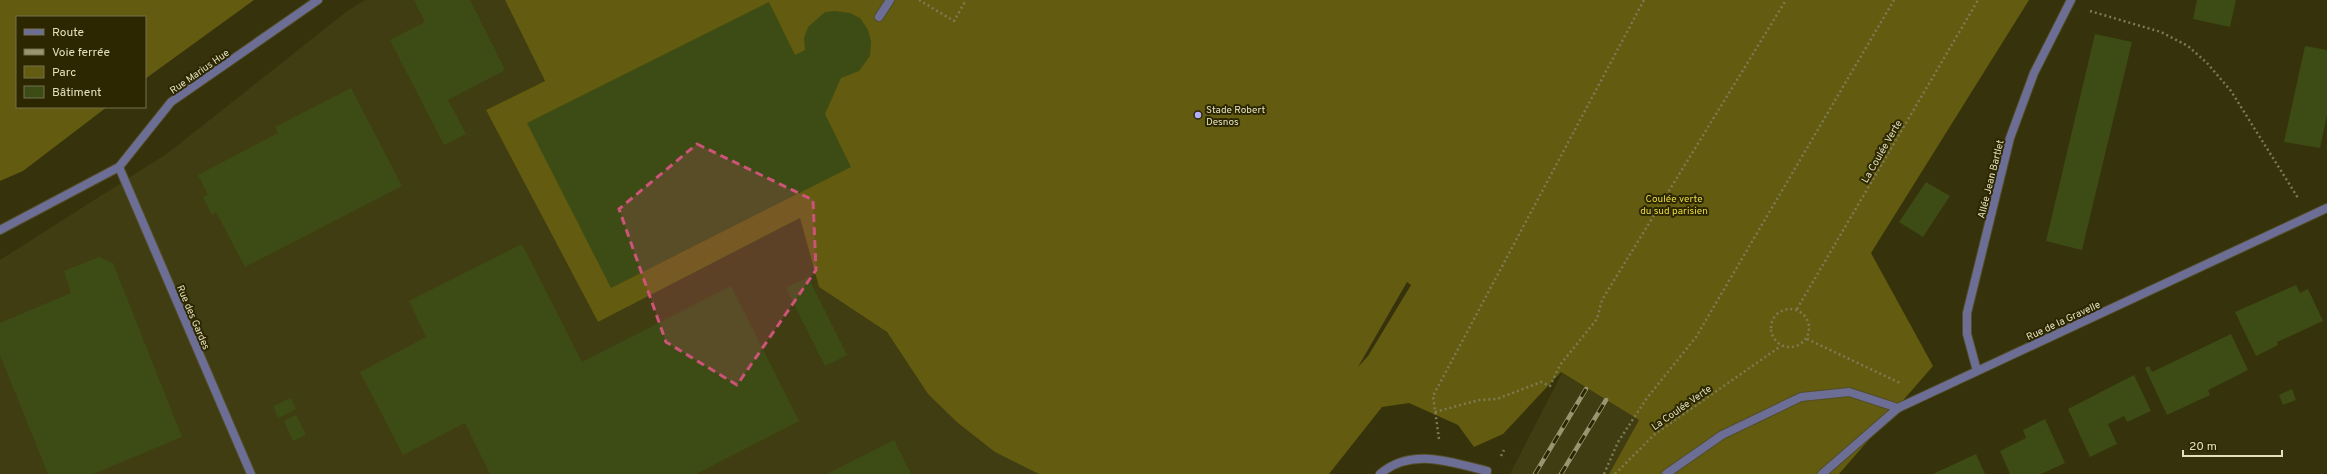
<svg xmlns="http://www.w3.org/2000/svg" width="2327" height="474" viewBox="0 0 2327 474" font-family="Overpass,sans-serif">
<rect width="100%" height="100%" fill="#36320b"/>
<!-- built -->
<path fill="#413d12" d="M 365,0 L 505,0 L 545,81 L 486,110 L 598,322 L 800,218 L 819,287 L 887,332 L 928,394 L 1039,474 L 0,474 L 0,260 L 168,153 L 346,12 Z
M 1562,373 L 1639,420 L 1609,474 L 1510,474 Z"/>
<!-- green -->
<path fill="#625b10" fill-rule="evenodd" d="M 0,0 L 254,0 L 145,79 L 145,17 L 17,17 L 17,107 L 107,107 L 23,171 L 0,181 Z
M 505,0 L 2029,0 L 1871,253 L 1933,366 L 1839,474 L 1609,474 L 1639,420 L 1561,372 L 1503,434 L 1474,447 L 1458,425 L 1409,403 L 1382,407 L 1329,474 L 1039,474 L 995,452 L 958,423 L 928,394 L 887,332 L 819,287 L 800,218 L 598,322 L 486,110 L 545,81 ZM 1407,282 L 1411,285 L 1368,356 L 1358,367 Z"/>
<!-- building -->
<path fill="#3d4c14" d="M 414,0 L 470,0 L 505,70 L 448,100 L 466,134 L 444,145 L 390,40 L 425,22 Z
M 2197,0 L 2236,0 L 2230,27 L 2193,19 Z
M 769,2 L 795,55 L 805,50 L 804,38 L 808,27 L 825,12 L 835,11 L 850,13 L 860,18 L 868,30 L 871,41 L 870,56 L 859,71 L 841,78 L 825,114 L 851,167 L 611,288 L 527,123 Z
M 2095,34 L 2132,42 L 2082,250 L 2046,241 Z
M 2305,46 L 2327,50 L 2327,115 L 2320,148 L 2284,142 Z
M 351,88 L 402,186 L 245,267 L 216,212 L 212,215 L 203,197 L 208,195 L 198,175 L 278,133 L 275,127 Z
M 1926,182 L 1950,196 L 1923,237 L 1899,222 Z
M 522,244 L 582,362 L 731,286 L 799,421 L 696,474 L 490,474 L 465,423 L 403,455 L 360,372 L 426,337 L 409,301 Z
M 99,257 L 113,263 L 182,437 L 93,474 L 48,474 L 0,355 L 0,323 L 71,293 L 64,271 Z
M 808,277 L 847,355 L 825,366 L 786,288 Z
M 2296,285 L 2300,293 L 2308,289 L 2323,321 L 2277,342 L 2278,345 L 2256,356 L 2235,312 Z
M 2231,334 L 2248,370 L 2208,390 L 2210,395 L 2167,415 L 2145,368 L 2149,366 L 2152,372 Z
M 2134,375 L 2151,411 L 2127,422 L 2124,416 L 2108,424 L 2117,444 L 2090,457 L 2068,409 Z
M 2292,389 L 2296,400 L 2283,405 L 2279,395 Z
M 291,398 L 296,409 L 278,418 L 273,406 Z
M 296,415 L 306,435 L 293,441 L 284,421 Z
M 2045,419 L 2065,463 L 2041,474 L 2010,474 L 2000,451 L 2026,438 L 2023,430 Z
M 894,440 L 911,474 L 827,474 Z
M 1976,454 L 1985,474 L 1933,474 Z"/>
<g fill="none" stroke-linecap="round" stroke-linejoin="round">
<!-- service casing -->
<g stroke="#524e27" stroke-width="10">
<path id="service" d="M 879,17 L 890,0
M 1380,474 C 1411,447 1451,462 1487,471
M 1666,474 L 1722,435 L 1801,397 L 1849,392 L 1898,408"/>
</g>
<!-- minor casing -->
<g stroke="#524e27" stroke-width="10">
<path id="minor" d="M 119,167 L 251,474
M 0,230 L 119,167 L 171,102 L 318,0
M 1977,371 L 1967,334 L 1967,313 L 2010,138 L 2034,73 L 2071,0
M 1822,474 L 1898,408 L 2327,208"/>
</g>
<!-- path -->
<path stroke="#7e7a55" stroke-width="2.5" stroke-dasharray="2 3" stroke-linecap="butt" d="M 919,0 L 954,21 L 966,0
M 2090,11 L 2161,32 L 2188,46 L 2207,63 L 2231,91 L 2298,198
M1771 328a19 19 0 1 1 38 0a19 19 0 1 1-38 0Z
M 1797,309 L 1978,0
M 1807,339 L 1900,383
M 1435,412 L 1479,400 L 1497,399 L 1541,382 L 1550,386 L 1560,365 L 1597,319 L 1602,300 L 1786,0
M 1439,439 L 1433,396 L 1644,0
M 1501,456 L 1504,450
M 1604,474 L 1618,442 L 1647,398 L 1696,337 L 1894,0
M 1615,474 L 1655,434 L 1781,346"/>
<!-- service -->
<use href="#service" stroke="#6d6e96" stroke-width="8"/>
<!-- minor -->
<use href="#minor" stroke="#6d6e96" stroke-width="8"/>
<!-- rail casing -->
<g stroke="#999570" stroke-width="4.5">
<path id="rail" d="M 1535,474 L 1586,389
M 1561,474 L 1606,400"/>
</g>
<!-- rail -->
<use href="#rail" stroke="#2c2701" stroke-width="3" stroke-dasharray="9" stroke-linecap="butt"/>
</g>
<!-- marked area -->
<path fill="#cc5478" fill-opacity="0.2" stroke="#cc5478" stroke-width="3" stroke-dasharray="8 5" stroke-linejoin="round" d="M 697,144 L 813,200 L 816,270 L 737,385 L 666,342 L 619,209 Z"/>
<!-- markers -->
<circle fill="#aeaefb" stroke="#2c2701" stroke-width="1.5" cx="1198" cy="115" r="4"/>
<g text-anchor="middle" stroke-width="4" stroke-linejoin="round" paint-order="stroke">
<!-- street labels -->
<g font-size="10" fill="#e3e0bd" stroke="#2c2701">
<text transform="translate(199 71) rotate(-35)" y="4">Rue Marius Hue</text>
<text transform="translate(1881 151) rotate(-60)" y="4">La Coulée Verte</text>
<text transform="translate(1990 179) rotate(-76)" y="4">Allée Jean Bartlet</text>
<text transform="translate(194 317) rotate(67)" y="4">Rue des Gardes</text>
<text transform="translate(2063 320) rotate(-25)" y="4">Rue de la Gravelle</text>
<text transform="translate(1681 407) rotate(-35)" y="4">La Coulée Verte</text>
</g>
<!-- poi labels -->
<g font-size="10" fill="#e3e0bd" stroke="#2c2701" text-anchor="start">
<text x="1206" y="113">Stade Robert<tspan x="1206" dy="12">Desnos</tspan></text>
</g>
<!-- park labels -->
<g font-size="10" fill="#eada3f" stroke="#2c2701">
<text x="1674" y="202">Coulée verte<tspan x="1674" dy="12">du sud parisien</tspan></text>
</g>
</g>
<!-- legend -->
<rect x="16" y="16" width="130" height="92" fill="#2c2701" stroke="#75714c"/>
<rect x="24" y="29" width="20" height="6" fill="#6d6e96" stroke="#75714c"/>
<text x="52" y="36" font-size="12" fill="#e3e0bd">Route</text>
<rect x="24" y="49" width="20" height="6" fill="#999570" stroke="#75714c"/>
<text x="52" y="56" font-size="12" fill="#e3e0bd">Voie ferrée</text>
<rect x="24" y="66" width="20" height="12" fill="#625b10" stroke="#75714c"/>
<text x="52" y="76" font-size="12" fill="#e3e0bd">Parc</text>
<rect x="24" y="86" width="20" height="12" fill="#3d4c14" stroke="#75714c"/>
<text x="52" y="96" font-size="12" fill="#e3e0bd">Bâtiment</text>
<!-- scale -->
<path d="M2183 450v6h99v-6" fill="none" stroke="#e3e0bd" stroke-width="2"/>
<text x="2189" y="450" font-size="12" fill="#e3e0bd" stroke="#2c2701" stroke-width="3" paint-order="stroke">20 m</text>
</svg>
